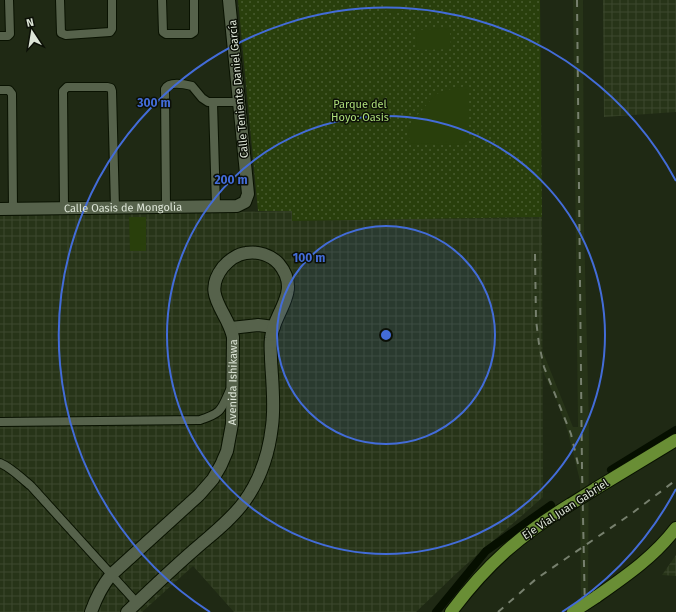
<svg xmlns="http://www.w3.org/2000/svg" width="676" height="612" viewBox="0 0 676 612" font-family="'Fira Sans',sans-serif">
<defs>
<pattern id="industrial-grid" width="8" height="8" patternUnits="userSpaceOnUse"><rect width="8" height="8" fill="#273418"/><path d="M0 4h8M4 0v8" fill="none" stroke="#3c482e"/></pattern>
<pattern id="park-dots" width="8" height="8" patternUnits="userSpaceOnUse"><rect width="8" height="8" fill="#293f0c"/><path d="M2 2h.1M6 6h.1" fill="none" stroke="#485b2f" stroke-width="1.8" stroke-linecap="round"/></pattern>
</defs>
<rect width="100%" height="100%" fill="#1f2914"/>
<!-- built -->
<path fill="#273418" d="M 573,0 L 583,0 L 584,225 L 589,426 L 588,612 L 581,612 L 580,481 L 567,429 L 557,401 L 543,372 L 543,352 L 573,427 L 578,427 Z"/>
<!-- industrial -->
<path fill="url(#industrial-grid)" d="M 603,0 L 676,0 L 676,112 L 604,117 Z
M 292,211 L 292,221 L 542,217 L 543,497 L 460,570 L 416,612 L 234,612 L 193,566 L 142,612 L 0,612 L 0,216 Z
M 676,555 L 676,576 L 662,575 Z"/>
<!-- park -->
<path fill="url(#park-dots)" d="M 238,0 L 540,0 L 542,217 L 292,221 L 292,211 L 258,211 Z"/>
<!-- garden -->
<path fill="#293f0c" d="M 384,0 L 403,0 L 403,10 L 394,14 L 383,9 Z
M 450,28 L 451,49 L 417,50 L 416,30 Z
M 469,86 L 469,139 L 461,145 L 410,143 L 408,131 L 414,119 L 436,94 L 454,88 Z
M 129,217 L 146,217 L 146,251 L 130,251 Z"/>
<g fill="none" stroke-linecap="round" stroke-linejoin="round">
<!-- canal -->
<path stroke="#060f00" stroke-width="8" d="M 611,470 L 676,430
M 436,612 L 486,551 L 551,505"/>
<!-- street casing -->
<g stroke="#091201" stroke-width="10">
<path id="street" d="M 60,0 L 61,33 L 66,35 L 110,32 L 112,29 L 112,0
M 162,0 L 163,32 L 166,34 L 191,34 L 194,32 L 194,0
M 0,36 L 8,36 L 10,34 L 9,0
M 0,90 L 9,90 L 12,94 L 13,209
M 213,103 L 216,206
M 166,207 L 165,89 C 169,81 184,84 192,86 L 202,98 L 208,102 L 239,102
M 64,208 L 63,91 L 67,87 L 107,87 L 111,88 L 112,91 L 115,208
M 0,422 L 200,420 C 222,413 221,410 230,390
M 0,463 C 12,468 21,478 31,486 L 137,603"/>
</g>
<!-- secondary casing -->
<g stroke="#091201" stroke-width="14">
<g id="secondary">
<path id="s1" d="M 0,209 L 237,206 L 245,202 L 248,194 L 229,0"/>
<path d="M 231,328 L 258,325 L 274,327"/>
<path id="s2" d="M 91,612 C 96,598 102,586 111,575 L 199,495 L 213,479 L 221,465 L 227,451 L 232,424 L 233,337 C 227,310 201,295 223,267 C 229,260 238,254 246,253 C 258,251 271,255 279,264 C 302,292 274,311 271,338 C 270,345 271,352 271,359 C 272,381 275,404 272,426 C 269,453 260,480 244,502 C 231,520 211,535 194,550 C 171,570 149,591 127,612"/>
</g>
</g>
<!-- primary casing -->
<g stroke="#091201" stroke-width="14">
<path id="primary" d="M 595,489 L 676,440
M 596,597 C 626,576 654,557 676,528
M 451,612 C 487,564 520,535 571,504"/>
</g>
<!-- street -->
<use href="#street" stroke="#56624b" stroke-width="8"/>
<!-- secondary -->
<use href="#secondary" stroke="#56624b" stroke-width="12"/>
<!-- primary -->
<use href="#primary" stroke="#698e35" stroke-width="12"/>
<!-- rail -->
<path stroke="#77806e" stroke-width="2" stroke-dasharray="7 7" stroke-linecap="butt" d="M 577,0 L 582,469 L 585,612
M 535,254 L 536,320 L 539,344 L 544,367 L 571,434 L 578,464
M 498,612 L 536,579 L 631,514 L 676,480"/>
<!-- primary-bridge casing -->
<g stroke="#091201" stroke-width="14" stroke-linecap="butt">
<path id="primary-bridge" d="M 571,504 L 595,489
M 573,612 L 596,597"/>
</g>
<!-- primary-bridge -->
<use href="#primary-bridge" stroke="#698e35" stroke-width="12"/>
</g>
<!-- distance rings -->
<circle cx="386" cy="335" r="109" fill="#436cd8" fill-opacity=".12"/>
<g fill="none" stroke="#436cd8" stroke-width="2">
<circle cx="386" cy="335" r="109"/>
<circle cx="386" cy="335" r="219"/>
<path d="M676 489A328 328 0 0 1 562 612M210 612A328 328 0 1 1 676 181"/>
</g>
<g text-anchor="middle" stroke-width="3" stroke-linejoin="round" paint-order="stroke">
<!-- street labels -->
<g font-size="11" fill="#dde5d7" stroke="#0c1007">
<text transform="translate(238 89) rotate(-95)" y="4">Calle Teniente Daniel García</text>
<text dy="4" stroke="none"><textPath href="#s1" startOffset="123">Calle Oasis de Mongolia</textPath></text>
<text dy="4" stroke="none"><textPath href="#s2" startOffset="283">Avenida Ishikawa</textPath></text>
<text transform="translate(565 509) rotate(-33)" y="4">Eje Vial Juan Gabriel</text>
</g>
<!-- park labels -->
<g font-size="11" fill="#adde79" stroke="#0c1007">
<text x="360" y="108">Parque del<tspan x="360" dy="13">Hoyo: Oasis</tspan></text>
</g>
</g>
<circle cx="386" cy="335" r="6" fill="#436cd8" stroke="#0c1007" stroke-width="2"/>
<g font-size="12" text-anchor="middle" font-weight="bold" fill="#436cd8" stroke="#0c1007" stroke-width="3" stroke-linejoin="round" paint-order="stroke">
<text x="154" y="107">300 m</text>
<text x="231" y="184">200 m</text>
<text x="309" y="262">100 m</text>
</g>
<!-- north arrow -->
<g transform="translate(32 32) rotate(348)" stroke="#0c1007" stroke-width="3" paint-order="stroke">
<path d="M0-3L7 15L0 10L-7 15Z" fill="#dde5d7"/>
<text y="-6" font-size="11" font-weight="bold" text-anchor="middle" fill="#dde5d7">N</text>
</g>
</svg>
